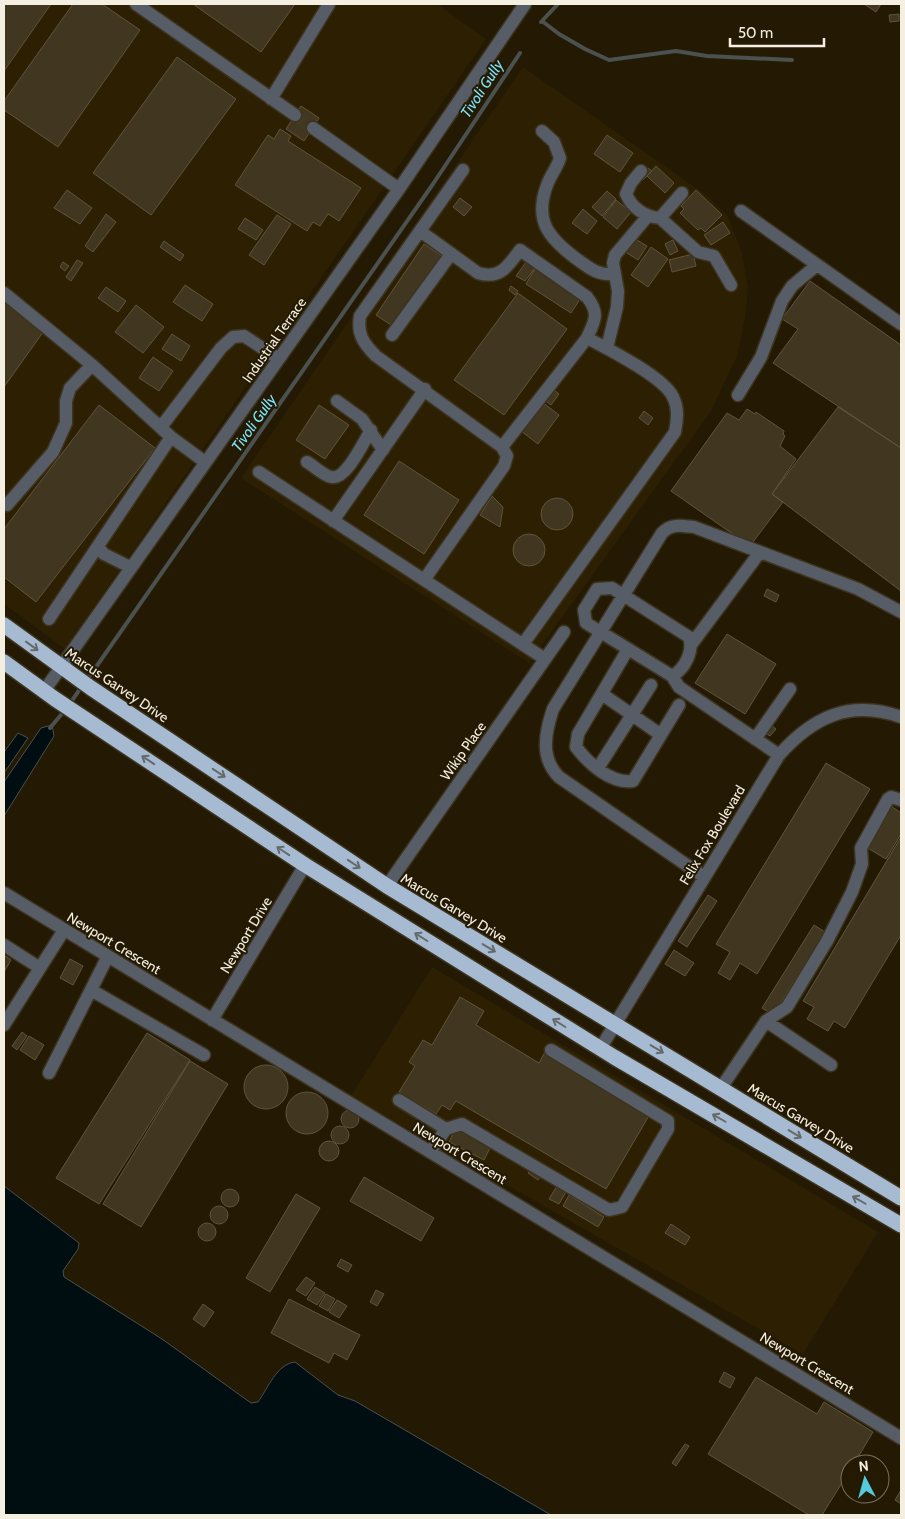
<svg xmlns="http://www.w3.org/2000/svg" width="905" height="1519" viewBox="0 0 905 1519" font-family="Cabin,sans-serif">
<rect width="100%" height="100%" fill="#241a04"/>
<!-- built -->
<path fill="#2d1f01" d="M 4,4 L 437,4 L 486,39 L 65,649 L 4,604 Z
M 523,67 L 706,195 L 728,217 L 742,253 L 748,288 L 745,318 L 737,356 L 711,411 L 529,663 L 241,478 Z
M 432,967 L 878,1232 L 803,1354 L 351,1096 Z"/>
<!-- water -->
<path fill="#000d11" stroke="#4a514f" d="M 52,725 L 54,736 L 4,816 L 4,782 L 41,728 Z
M 18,733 L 28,738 L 4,773 L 4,752 Z
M 4,1186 L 79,1243 L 78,1249 L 63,1271 L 64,1277 L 162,1339 L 251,1403 L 258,1402 C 268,1388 277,1364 295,1362 L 338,1395 L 355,1401 L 551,1515 L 4,1515 Z"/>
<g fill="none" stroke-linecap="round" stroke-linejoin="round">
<!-- stream -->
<path stroke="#4a514f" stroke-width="4" d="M 542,21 L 559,34 L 585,49 L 609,60 L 676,51 L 707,56 L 792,60
M 541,22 L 558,4
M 87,680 L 433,184 L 520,53
M 69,705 L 82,686
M 50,728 L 65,710"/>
</g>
<!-- building -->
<path fill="#41361f" stroke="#60543c" d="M 4,4 L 51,4 L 4,71 Z
M 73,4 L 102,4 L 140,30 L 58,147 L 4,110 L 4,101 Z
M 193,4 L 295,4 L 261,52 Z
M 864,4 L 881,4 L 876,12 Z
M 899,14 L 899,21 L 890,22 L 889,15 Z
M 177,57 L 236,99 L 151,215 L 93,173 Z
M 301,106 L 319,118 L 304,141 L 286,129 Z
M 280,129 L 291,136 L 288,141 L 361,188 L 339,221 L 328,214 L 320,226 L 313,222 L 307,231 L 235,185 L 268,135 L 274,139 Z
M 607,135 L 633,153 L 620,172 L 594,154 Z
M 656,166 L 674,183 L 665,193 L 647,176 Z
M 648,168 L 652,171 L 643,180 L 639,177 Z
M 67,190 L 92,208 L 80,224 L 54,208 Z
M 696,190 L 722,215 L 705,232 L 701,228 L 698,230 L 680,213 L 684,209 L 681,206 Z
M 607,191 L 616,199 L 602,216 L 592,207 Z
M 460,198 L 472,207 L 464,216 L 453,207 Z
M 616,200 L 631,212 L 617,229 L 603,217 Z
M 583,209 L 597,221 L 587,234 L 572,223 Z
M 106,214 L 116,222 L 93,252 L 85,246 Z
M 277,215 L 291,224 L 264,265 L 249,255 Z
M 245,218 L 263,230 L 256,240 L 238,229 Z
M 723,222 L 730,233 L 711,245 L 704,235 Z
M 632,237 L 647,246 L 638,260 L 624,251 Z
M 673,240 L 678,251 L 670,255 L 665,244 Z
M 164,241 L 184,255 L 180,261 L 160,247 Z
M 424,244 L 442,256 L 394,327 L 376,315 Z
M 651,247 L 668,259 L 648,287 L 631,275 Z
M 693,254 L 696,266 L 672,272 L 669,260 Z
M 77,260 L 83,263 L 71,281 L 66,277 Z
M 63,262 L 69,266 L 65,271 L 60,267 Z
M 526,262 L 535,268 L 525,281 L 516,276 Z
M 536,267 L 582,296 L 571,313 L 526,284 Z
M 810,281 L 901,345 L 901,448 L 773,363 L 798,329 L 782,319 Z
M 185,285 L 213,304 L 202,321 L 173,302 Z
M 511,286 L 518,291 L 515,295 L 509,290 Z
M 106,287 L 126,301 L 118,312 L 98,298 Z
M 518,293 L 567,329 L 504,415 L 454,380 Z
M 4,298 L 46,328 L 4,387 Z
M 136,305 L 164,327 L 143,353 L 115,332 Z
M 172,334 L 190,346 L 181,361 L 162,349 Z
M 153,357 L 173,371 L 159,391 L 139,378 Z
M 551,388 L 559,394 L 551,405 L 543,399 Z
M 542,402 L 559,415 L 538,444 L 521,431 Z
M 99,405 L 155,448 L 36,602 L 4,577 L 4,529 Z
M 319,405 L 349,425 L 325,459 L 296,440 Z
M 838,407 L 901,448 L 901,591 L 772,494 Z
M 747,409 L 755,414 L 756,412 L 784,431 L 783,434 L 785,436 L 780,446 L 796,459 L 772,494 L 783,502 L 750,546 L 671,491 L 727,413 L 739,420 Z
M 644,411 L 653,418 L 648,425 L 639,418 Z
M 399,461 L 459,500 L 424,554 L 364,515 Z
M 492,496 L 503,507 L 500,527 L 480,515 Z
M541 514a16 16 0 1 1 32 0a16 16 0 1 1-32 0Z
M513 550a16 16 0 1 1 32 0a16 16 0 1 1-32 0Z
M 767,589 L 779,595 L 776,602 L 764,596 Z
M 727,634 L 776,664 L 745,714 L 695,683 Z
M 771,725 L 776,729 L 770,736 L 764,732 Z
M 826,763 L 870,789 L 757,974 L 740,963 L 730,980 L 718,973 L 730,952 L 716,944 Z
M 891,806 L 901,813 L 901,834 L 886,859 L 866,847 Z
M 901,837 L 901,935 L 845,1028 L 834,1021 L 828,1031 L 807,1019 L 814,1007 L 803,1001 Z
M 708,895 L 717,901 L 687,947 L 678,941 Z
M 814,925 L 825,932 L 773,1015 L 762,1008 Z
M 674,950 L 694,963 L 685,976 L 665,964 Z
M 4,955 L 11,960 L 4,972 Z
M 70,959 L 83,966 L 73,985 L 60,978 Z
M 460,997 L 484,1011 L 476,1025 L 539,1063 L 545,1052 L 650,1114 L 606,1189 L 456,1101 L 450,1110 L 442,1105 L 436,1114 L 399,1092 L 415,1066 L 409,1062 L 423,1040 L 432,1045 Z
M 22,1032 L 27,1036 L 17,1050 L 12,1046 Z
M 147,1033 L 190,1060 L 99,1204 L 56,1178 Z
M 29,1036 L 44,1045 L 35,1060 L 20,1050 Z
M 190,1061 L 228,1084 L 141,1227 L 103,1204 Z
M244 1087a22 22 0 1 1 44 0a22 22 0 1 1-44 0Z
M286 1113a21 21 0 1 1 42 0a21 21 0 1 1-42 0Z
M341 1119a9 9 0 1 1 18 0a9 9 0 1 1-18 0Z
M331 1135a9 9 0 1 1 18 0a9 9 0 1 1-18 0Z
M 457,1126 L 492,1144 L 484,1160 L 449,1142 Z
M319 1151a10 10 0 1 1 20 0a10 10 0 1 1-20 0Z
M 532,1168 L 542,1174 L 538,1180 L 528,1173 Z
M 364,1177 L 434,1218 L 421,1241 L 350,1201 Z
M 557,1186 L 566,1192 L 559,1204 L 549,1199 Z
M221 1198a9 9 0 1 1 18 0a9 9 0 1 1-18 0Z
M 296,1194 L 320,1208 L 270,1292 L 246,1278 Z
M 569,1195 L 604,1217 L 598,1227 L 563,1206 Z
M210 1215a9 9 0 1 1 18 0a9 9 0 1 1-18 0Z
M198 1232a9 9 0 1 1 18 0a9 9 0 1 1-18 0Z
M 671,1224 L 690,1237 L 685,1245 L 665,1233 Z
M 341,1259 L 352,1265 L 348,1272 L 337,1266 Z
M 306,1277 L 315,1283 L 306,1296 L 296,1290 Z
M 315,1287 L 325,1293 L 317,1305 L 307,1299 Z
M 376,1290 L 384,1294 L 377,1306 L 370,1302 Z
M 326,1294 L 335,1299 L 328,1311 L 319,1306 Z
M 289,1299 L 360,1335 L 347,1360 L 334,1353 L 329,1363 L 271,1333 Z
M 337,1300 L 347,1306 L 339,1318 L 329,1312 Z
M 203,1304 L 214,1312 L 204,1327 L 193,1319 Z
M 724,1372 L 735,1378 L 730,1388 L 719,1382 Z
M 756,1377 L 817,1414 L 824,1402 L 873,1432 L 854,1464 L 850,1464 L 850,1470 L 822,1515 L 809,1515 L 708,1454 Z
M 685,1444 L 689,1446 L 676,1466 L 672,1463 Z
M 901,1490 L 901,1504 L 895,1500 Z"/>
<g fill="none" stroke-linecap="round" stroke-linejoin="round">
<!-- minor-tunnel -->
<path stroke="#433a25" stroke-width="12" stroke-dasharray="12 6" stroke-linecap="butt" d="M 295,115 L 313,128"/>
<!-- minor casing -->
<g stroke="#3d341f" stroke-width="15">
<path id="minor" d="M 136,4 L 295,115
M 271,99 L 329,4
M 313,128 L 399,189
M 542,131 L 554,142 L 560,158 C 557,168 550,176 547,185 C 534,220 548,237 574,257 C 588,267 597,276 615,274
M 641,171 L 631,183 L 626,194 C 632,208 645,217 660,218 L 682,193
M 741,211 L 901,324
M 660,218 L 698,252 L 714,256 L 731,285
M 420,231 L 478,273 C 500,280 508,266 520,250 L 587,297 C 600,314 595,320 587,338 L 502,447
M 4,293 L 92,365 L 171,437 L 205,462
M 392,335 L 451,254
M 607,348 L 617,307 L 618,291 L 613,263 L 615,255 L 647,217
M 738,395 L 761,357 L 782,301 L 792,286 L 817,265
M 337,401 L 362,419 L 383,450
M 161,427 L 221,348 L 233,337 L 244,336 L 279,359
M 307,462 C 314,466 323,475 331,477 C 346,481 364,441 371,430
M 259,472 L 545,659
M 7,505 L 53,452 L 66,423 L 66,401 L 70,388 L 92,365
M 333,521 L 425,389
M 98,547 L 104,554 L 130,567
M 424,580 L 504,466 L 507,456 L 502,447 L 376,356 C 363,343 357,334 360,316 L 463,170
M 49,619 L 171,437
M 523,644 L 675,432 C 677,420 679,409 673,397 C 664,377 608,349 587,338
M 691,645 L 760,552
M 628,649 L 578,734 L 576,747 C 589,764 611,784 633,781 L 679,705
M 672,676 C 685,669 694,651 689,637 L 612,588 L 597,589 L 584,610 L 586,623 L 672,676 L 679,687 L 779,755
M 44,691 L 399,189 L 525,4
M 602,694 L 661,735
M 755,739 L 790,689
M 598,768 L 651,685
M 704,877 L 559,777 C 540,758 545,733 553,709 L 662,533 C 672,523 681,526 694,527 L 858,589 L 901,612
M 387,886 L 564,632
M 4,893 L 901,1438
M 4,945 L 40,968
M 91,990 L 204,1055
M 212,1020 L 305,865
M 766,1021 L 831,1065
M 4,1025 L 64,930
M 600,1049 L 779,755 C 813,717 850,699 901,717
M 49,1073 L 108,956
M 721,1088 L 766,1021 L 787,1007 L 827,941 L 852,892 L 862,864 L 861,848 L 888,799 L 891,797 L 901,800
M 399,1100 L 446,1129
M 430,1152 L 446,1129 L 462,1124 L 609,1210 L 622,1207 L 668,1129 L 668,1121 L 551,1050"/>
</g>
<!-- highway casing -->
<g stroke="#3d341f" stroke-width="18">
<path id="highway" d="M 4,625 L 91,688 L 387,886 L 901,1198
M 4,662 L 55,699 L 305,865 L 614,1057 L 901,1225"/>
</g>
<!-- minor -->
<use href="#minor" stroke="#565d67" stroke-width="12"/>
<!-- highway -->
<use href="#highway" stroke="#a6bad1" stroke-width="15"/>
</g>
<!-- one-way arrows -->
<defs><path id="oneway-shaft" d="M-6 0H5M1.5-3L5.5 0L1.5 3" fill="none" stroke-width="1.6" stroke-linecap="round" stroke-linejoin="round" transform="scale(1.25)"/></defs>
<g stroke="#656a6a">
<use href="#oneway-shaft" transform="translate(32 646) rotate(36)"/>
<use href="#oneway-shaft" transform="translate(148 760) rotate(-146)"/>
<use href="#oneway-shaft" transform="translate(219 773) rotate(34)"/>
<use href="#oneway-shaft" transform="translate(283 851) rotate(-146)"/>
<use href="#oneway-shaft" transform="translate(354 864) rotate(34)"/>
<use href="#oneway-shaft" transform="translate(421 937) rotate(-148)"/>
<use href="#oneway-shaft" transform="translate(489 948) rotate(31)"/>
<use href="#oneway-shaft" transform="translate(559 1023) rotate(-148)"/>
<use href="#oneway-shaft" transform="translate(657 1049) rotate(31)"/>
<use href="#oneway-shaft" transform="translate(719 1118) rotate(-150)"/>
<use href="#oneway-shaft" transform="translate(795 1134) rotate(31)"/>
<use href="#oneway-shaft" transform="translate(859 1200) rotate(-150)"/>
</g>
<g text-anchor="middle" stroke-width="4" stroke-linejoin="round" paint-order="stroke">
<!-- street labels -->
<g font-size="14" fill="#f5efe1" stroke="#241a04">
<text transform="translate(274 340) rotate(-55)" y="5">Industrial Terrace</text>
<text transform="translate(117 685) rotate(34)" y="5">Marcus Garvey Drive</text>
<text transform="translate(463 751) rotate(-55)" y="5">Wikip Place</text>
<text transform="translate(712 835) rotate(-59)" y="5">Felix Fox Boulevard</text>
<text transform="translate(454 908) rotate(31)" y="5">Marcus Garvey Drive</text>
<text transform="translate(246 935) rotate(-59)" y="5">Newport Drive</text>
<text transform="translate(114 943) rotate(31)" y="5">Newport Crescent</text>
<text transform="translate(801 1118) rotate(31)" y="5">Marcus Garvey Drive</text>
<text transform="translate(460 1153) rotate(31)" y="5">Newport Crescent</text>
<text transform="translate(807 1363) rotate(31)" y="5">Newport Crescent</text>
</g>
<!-- water labels -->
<g font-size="15" font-style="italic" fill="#7fe5fe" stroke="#241a04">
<text transform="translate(482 89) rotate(-57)" y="5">Tivoli Gully</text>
<text transform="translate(254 423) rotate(-55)" y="5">Tivoli Gully</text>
</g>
</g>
<!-- border -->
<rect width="905" height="1519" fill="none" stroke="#f5efe1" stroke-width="10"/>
<!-- north arrow -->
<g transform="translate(865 1479) rotate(354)"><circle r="24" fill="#241a04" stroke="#786f5c"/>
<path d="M0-4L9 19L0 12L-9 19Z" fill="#53cbdb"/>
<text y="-8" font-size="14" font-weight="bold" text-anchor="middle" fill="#f5efe1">N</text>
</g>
<!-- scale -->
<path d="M730 38v8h94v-8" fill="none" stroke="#f5efe1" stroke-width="2.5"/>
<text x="738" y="38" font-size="15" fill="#f5efe1" stroke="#241a04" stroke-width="4" paint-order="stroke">50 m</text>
</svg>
